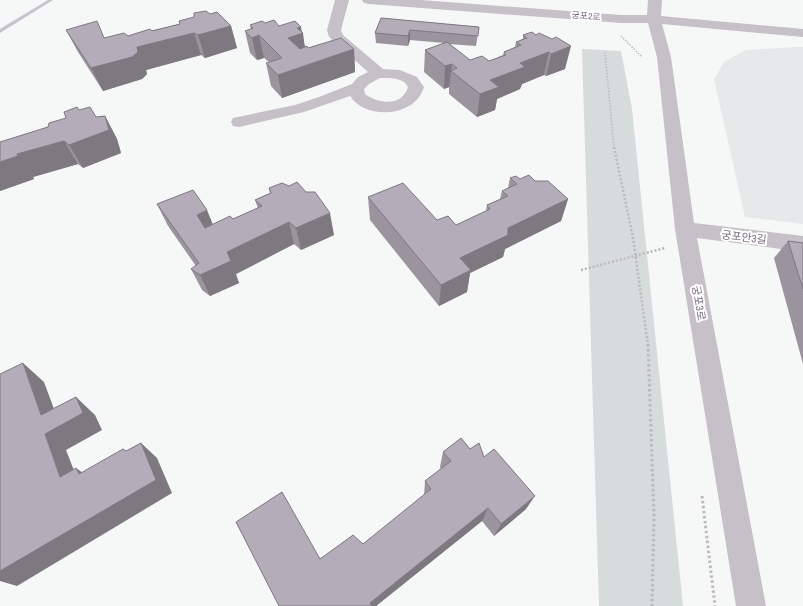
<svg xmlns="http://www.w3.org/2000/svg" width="803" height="606" viewBox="0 0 803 606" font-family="'Archivo Narrow','Noto Sans KR',sans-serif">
<rect width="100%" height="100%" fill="#f5f8f6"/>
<!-- built -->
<path fill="#e7e8e9" d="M 798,47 L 803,47 L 803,224 L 745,217 L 714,79 L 724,62 L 746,50 Z"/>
<!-- green -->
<path fill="#d5dcdb" d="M 582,49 L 621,51 L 632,109 L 683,606 L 599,606 Z"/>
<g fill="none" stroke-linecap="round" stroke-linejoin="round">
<!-- stream -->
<path fill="#c8c2ce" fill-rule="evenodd" d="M 48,0 L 53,0 L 0,33 L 0,29 Z"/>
<!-- path-far2 -->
<path stroke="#bdb9be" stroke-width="1.5" stroke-dasharray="1.5 1.5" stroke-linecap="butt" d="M 621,36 L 642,57
M 605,52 L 614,148"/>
<!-- path-far1 -->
<path stroke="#bdb9be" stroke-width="2.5" stroke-dasharray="2 2" stroke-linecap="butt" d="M 614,147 L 633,238 L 648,345
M 581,270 L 665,248"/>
<!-- path -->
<path stroke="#bdb9be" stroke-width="3" stroke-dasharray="2.5 2.5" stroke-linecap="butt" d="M 648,344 L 654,516 L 652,606
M 702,496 L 715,606"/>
<!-- minor -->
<path fill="#c6c1c8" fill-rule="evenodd" d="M 335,0 L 349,0 L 341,30 L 343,35 L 383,69 L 400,70 L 417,77 L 424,87 C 415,118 365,120 350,96 L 304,112 L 239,127 L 233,126 L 231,122 L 233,118 L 295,105 L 319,97 L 352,84 L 358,77 L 368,72 L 329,37 L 327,30 ZM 380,78 C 390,78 403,77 408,87 C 402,107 379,104 365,94 L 364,89 L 369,84 Z
M 362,0 L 421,0 L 621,15 L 647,15 L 648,0 L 662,0 L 661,16 L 803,29 L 803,37 L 662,24 L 671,57 L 694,223 L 803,236 L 803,252 L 697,238 L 766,606 L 736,606 L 675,229 L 657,57 L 648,23 L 621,23 L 369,4 L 364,3 Z"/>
</g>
<!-- wall -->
<path fill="#9b949e" d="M 210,14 L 231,26 L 237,48 L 205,58 L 201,55 L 146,70 L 147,74 L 142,79 L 103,91 L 78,52 L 66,30 L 105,38 L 128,36 L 180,24 L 179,21 Z
M 381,18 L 479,27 L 476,46 L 449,44 L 470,60 L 489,61 L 503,55 L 504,52 L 515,47 L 516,42 L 523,39 L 523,35 L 536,35 L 565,69 L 546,76 L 544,75 L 522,84 L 520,89 L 497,99 L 495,110 L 477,117 L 449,94 L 449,87 L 444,89 L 424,72 L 425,50 L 444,43 L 410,40 L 408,46 L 376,43 L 375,33 Z
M 265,23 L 279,26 L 301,32 L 305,47 L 308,48 L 354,49 L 355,72 L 282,98 L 271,86 L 266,63 L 269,62 L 264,58 L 257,60 L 250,53 L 245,31 L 251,29 L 250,25 Z
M 79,110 L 96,117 L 105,116 L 117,139 L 121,153 L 83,168 L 78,164 L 33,177 L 34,179 L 0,191 L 0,142 L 48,127 L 66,118 Z
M 510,178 L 535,181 L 568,199 L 561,221 L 505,249 L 503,257 L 470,273 L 467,292 L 439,306 L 370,220 L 368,197 L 437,220 L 456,225 L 486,211 L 487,205 L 500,199 L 502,191 L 508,188 Z
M 269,188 L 334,235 L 301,250 L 294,244 L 236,274 L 239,283 L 210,296 L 202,290 L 191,269 L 196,266 L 168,226 L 157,204 L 213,225 L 233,219 L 258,208 L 255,200 L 270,193 Z
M 788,241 L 803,243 L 803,364 L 774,258 Z
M 470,449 L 484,457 L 526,509 L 494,536 L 482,521 L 376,606 L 279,606 L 320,558 L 363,544 L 424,496 L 425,481 L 441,469 L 440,467 L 443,452 Z"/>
<!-- shaded-wall -->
<path fill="#7e7881" d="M 231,26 L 237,48 L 205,58 L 198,35 Z
M 301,27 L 302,33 L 303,33 L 306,56 L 288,38 L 297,28 Z
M 410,30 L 410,40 L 408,46 L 408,36 Z
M 194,33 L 201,55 L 146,70 L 147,74 L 142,79 L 103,91 L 91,68 L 137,47 Z
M 259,35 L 264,58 L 257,60 L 252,38 Z
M 571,46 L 565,69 L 546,76 L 551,54 Z
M 354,49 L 355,72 L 282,98 L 278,75 Z
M 549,52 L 544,75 L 522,84 L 520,89 L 497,99 L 495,110 L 477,117 L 480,94 L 490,80 L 520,63 Z
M 452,64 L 449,87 L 444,89 L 445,66 Z
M 105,116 L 117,139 L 121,153 L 83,168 L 69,145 Z
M 64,141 L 78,164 L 33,177 L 34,179 L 0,191 L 0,162 L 17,154 Z
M 568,199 L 561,221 L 505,249 L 503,257 L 470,273 L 467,292 L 439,306 L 441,285 L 460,258 L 508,228 Z
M 207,210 L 216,232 L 207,237 L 197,215 Z
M 330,213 L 334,235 L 301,250 L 296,228 Z
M 289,222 L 294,244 L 236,274 L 227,252 Z
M 231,261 L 239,283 L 210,296 L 200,275 Z
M 23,363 L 44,382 L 60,425 L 76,397 L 95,415 L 102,430 L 66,450 L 82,491 L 60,477 L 45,434 L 41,415 Z
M 141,443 L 157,458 L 172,493 L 17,586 L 0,581 L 0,571 Z
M 76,468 L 97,483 L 79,474 Z
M 535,496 L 526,509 L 494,536 L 501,524 Z
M 488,508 L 482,521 L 376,606 L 371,606 L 370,603 Z"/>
<!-- building -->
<path fill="#b4acb8" stroke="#7e7881" d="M 206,11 L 210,14 L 217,12 L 231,26 L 198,35 L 194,33 L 137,47 L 138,52 L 132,57 L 91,68 L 66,30 L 97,21 L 104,38 L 124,33 L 128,36 L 150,29 L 152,31 L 180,24 L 179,21 L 194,17 L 194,13 Z
M 381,18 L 479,27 L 478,36 L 410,30 L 408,36 L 375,33 Z
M 274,20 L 279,26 L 295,21 L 301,27 L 297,28 L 303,33 L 288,38 L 300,49 L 307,46 L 308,48 L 341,38 L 354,49 L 278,75 L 266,63 L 282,58 L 259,35 L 252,38 L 245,31 L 253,28 L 250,25 L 262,21 L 265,23 Z
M 532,32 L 536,35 L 539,33 L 552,39 L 556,37 L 571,46 L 551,54 L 549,52 L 520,63 L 525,67 L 490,80 L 499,87 L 480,94 L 451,71 L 457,68 L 452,64 L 445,66 L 425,50 L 447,42 L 470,60 L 482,56 L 489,61 L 506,55 L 504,52 L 521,45 L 516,42 L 527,38 L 523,35 Z
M 77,107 L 79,110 L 90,107 L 96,117 L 105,116 L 109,130 L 69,145 L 64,141 L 17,154 L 18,156 L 0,162 L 0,142 L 48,127 L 49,123 L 66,118 L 64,112 Z
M 529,175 L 535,181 L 548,181 L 568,199 L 508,228 L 508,235 L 460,258 L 471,270 L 441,285 L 368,197 L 403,183 L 437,220 L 448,216 L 456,225 L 490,209 L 487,205 L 508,196 L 502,191 L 517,184 L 510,178 L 516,176 L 520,179 Z
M 297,182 L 306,192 L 315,192 L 330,213 L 296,228 L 289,222 L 227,252 L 231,261 L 200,275 L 191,269 L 199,263 L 157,204 L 193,190 L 207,210 L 197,215 L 205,228 L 230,216 L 233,219 L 262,206 L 255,200 L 271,193 L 269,188 L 282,183 L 289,186 Z
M 788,241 L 803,243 L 803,289 Z
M 23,363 L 41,415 L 76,397 L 83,413 L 45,434 L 60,477 L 76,468 L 79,474 L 123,449 L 126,451 L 141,443 L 156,480 L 0,571 L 0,374 Z
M 461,438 L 470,449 L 479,443 L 484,457 L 494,449 L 535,496 L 501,524 L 488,508 L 370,603 L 372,606 L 279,606 L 236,522 L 282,492 L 320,559 L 353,535 L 363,544 L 431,489 L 425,481 L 451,461 L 443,452 Z"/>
<g text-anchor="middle" stroke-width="4" stroke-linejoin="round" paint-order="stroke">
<!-- far-street labels -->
<g font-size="9" fill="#7c6983" stroke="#fff">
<text transform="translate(586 16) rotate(4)" y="3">궁포2로</text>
</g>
<!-- street labels -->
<g font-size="11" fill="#7c6983" stroke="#fff">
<text transform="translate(744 237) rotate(7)" y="4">궁포안3길</text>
<text transform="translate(699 303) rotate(80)" y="4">궁포3로</text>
</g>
</g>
</svg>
